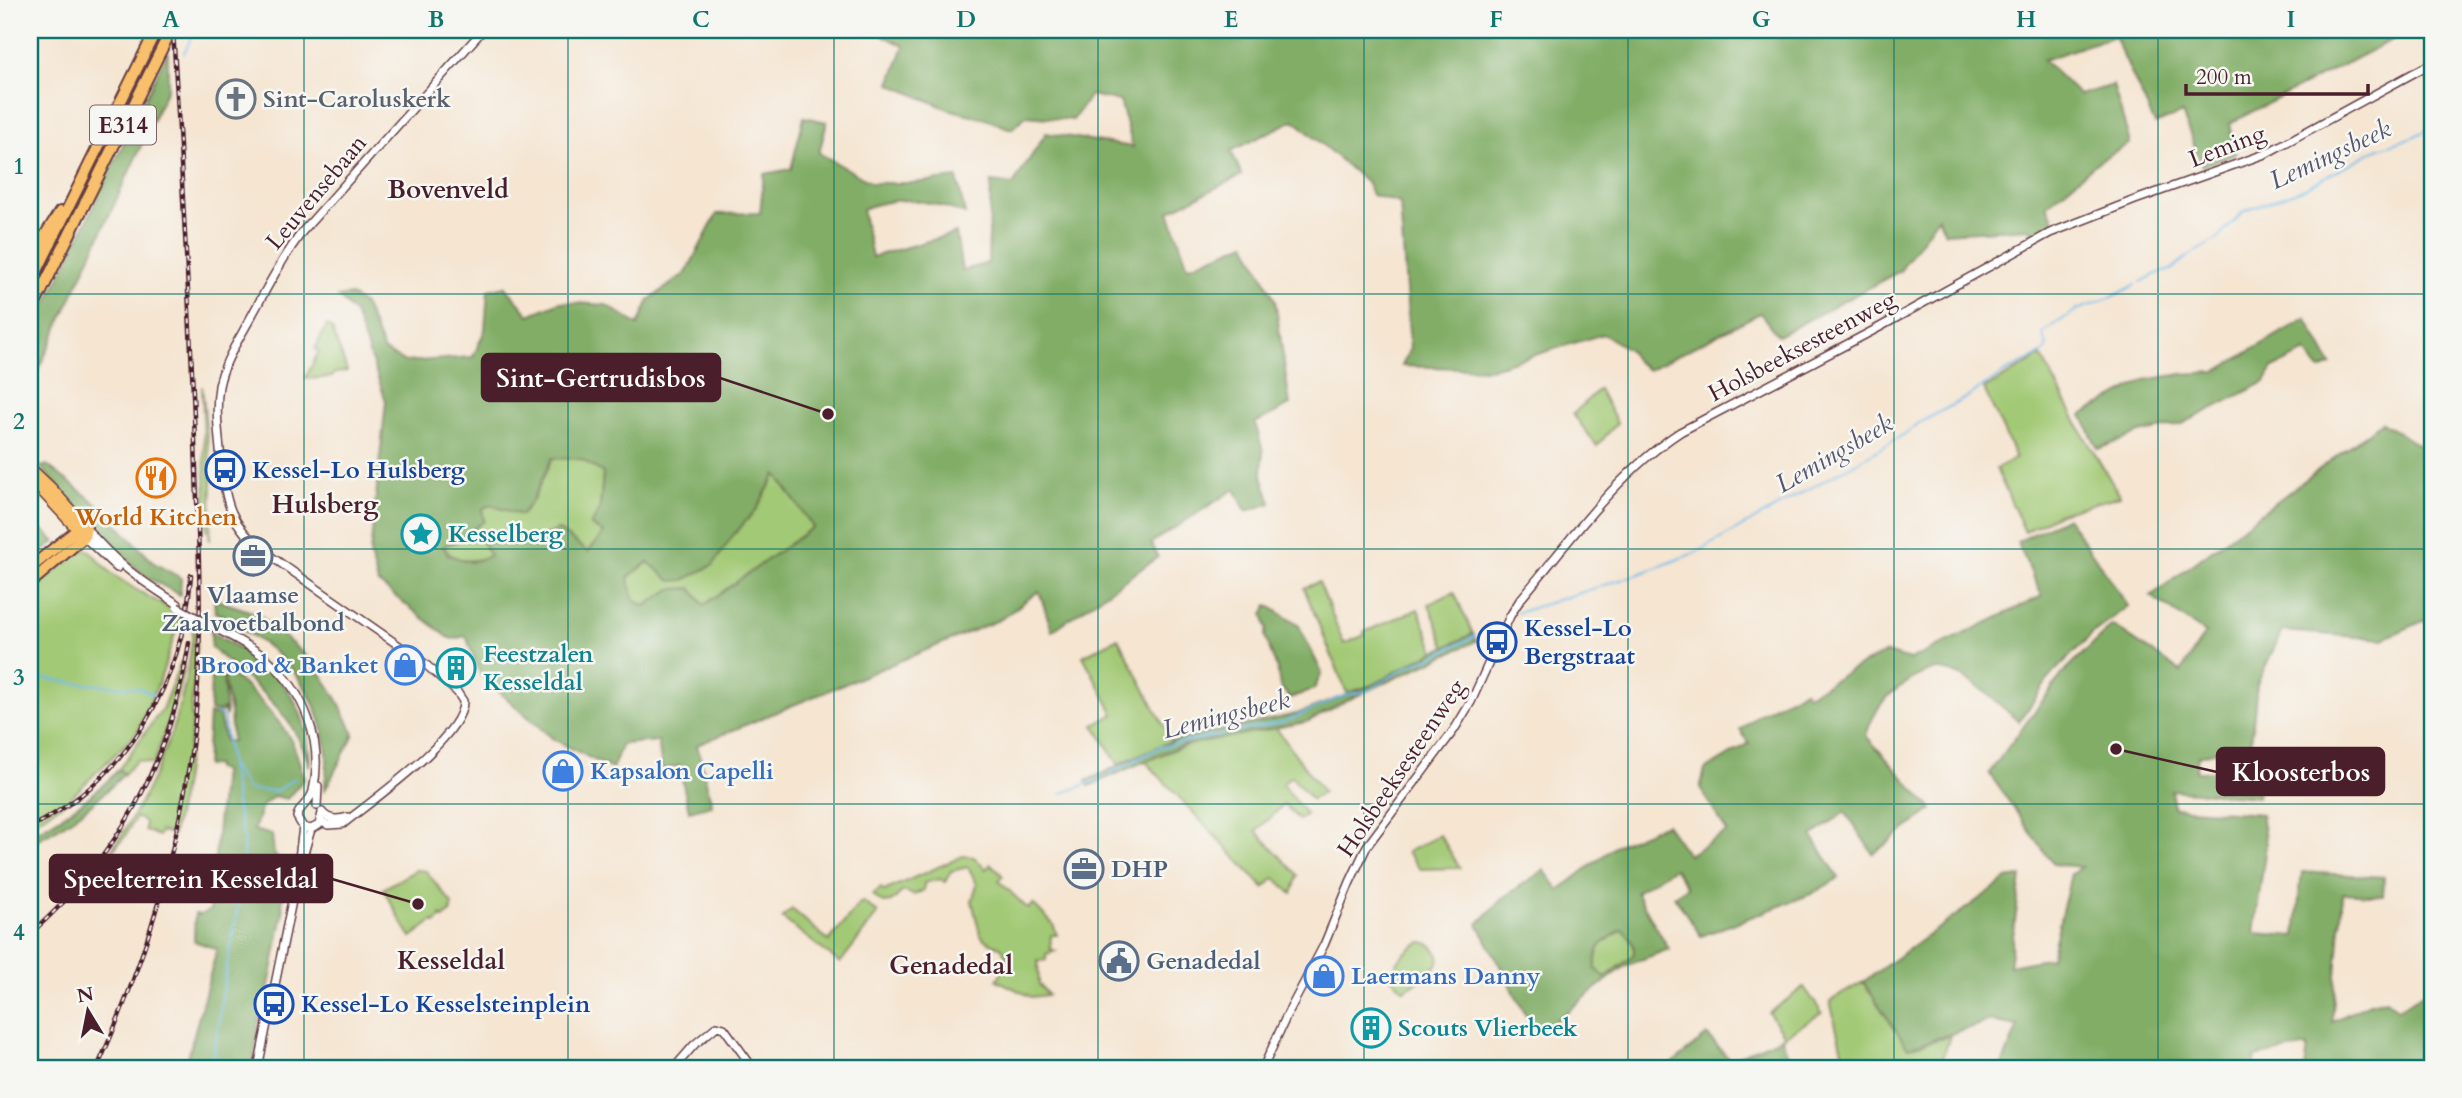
<svg xmlns="http://www.w3.org/2000/svg" width="2462" height="1098" viewBox="0 0 2462 1098" font-family="Cardo,serif">
<rect width="100%" height="100%" fill="#f6f6f2"/>
<filter id="ink" filterUnits="userSpaceOnUse"><feTurbulence type="fractalNoise" baseFrequency=".0143" numOctaves="2"/><feDisplacementMap in="SourceGraphic" scale="14" xChannelSelector="R" yChannelSelector="G"/><feConvolveMatrix kernelMatrix="1 2 1 2 8 2 1 2 1" color-interpolation-filters="sRGB"/></filter>
<filter id="wash" filterUnits="userSpaceOnUse"><feTurbulence type="fractalNoise" baseFrequency=".00686" numOctaves="4" result="noise"/><feDisplacementMap in="SourceGraphic" scale="28" xChannelSelector="R" yChannelSelector="G"/><feGaussianBlur stdDeviation="1.57" result="paint"/><feColorMatrix in="noise" values="0 0 0 0 0 0 0 0 0 0 0 0 0 0 0 0 0 1.4 0 .05"/><feComposite in="paint" operator="in"/></filter>
<g filter="url(#wash)">
<rect width="100%" height="100%" fill="#f5e5d1"/>
<!-- green -->
<path fill="#a2c974" stroke="#767450" stroke-width="2" d="M 327,325 L 332,329 L 347,371 L 335,373 L 332,377 L 307,379 L 306,377 L 319,351 L 315,349 Z
M 2041,356 L 2083,434 L 2120,496 L 2060,513 L 2025,532 L 1996,469 L 2016,458 L 1984,389 Z
M 202,386 L 212,482 L 210,541 L 209,531 L 207,531 Z
M 1599,389 L 1617,423 L 1597,446 L 1573,414 Z
M 552,458 L 581,459 L 603,473 L 600,509 L 591,525 L 604,533 L 588,552 L 558,530 L 521,545 L 501,535 L 491,556 C 473,562 455,564 443,546 C 468,538 465,522 482,509 C 494,500 518,502 532,501 Z
M 776,474 L 813,527 L 704,606 L 671,589 L 645,606 L 634,600 L 628,577 L 649,562 L 734,534 L 756,510 Z
M 84,550 L 89,550 L 112,574 L 135,589 L 181,615 L 160,680 L 136,734 L 67,801 L 30,824 L 30,590 Z
M 1319,582 L 1344,644 L 1365,635 L 1364,632 L 1418,609 L 1435,651 L 1375,684 L 1347,693 L 1304,588 Z
M 1454,592 L 1473,634 L 1446,648 L 1429,604 Z
M 194,621 L 198,624 L 191,716 L 193,717 L 184,782 L 173,835 L 161,831 L 158,836 L 145,830 L 145,822 L 136,817 L 124,838 L 108,855 C 157,785 188,707 194,621 Z
M 1118,638 L 1172,741 L 1118,764 L 1094,725 L 1114,714 L 1083,656 Z
M 181,662 L 183,663 L 184,667 L 176,698 L 154,764 L 137,760 L 124,774 L 119,769 L 162,709 Z
M 1276,728 L 1323,792 L 1312,800 L 1291,776 L 1282,784 L 1306,814 L 1299,820 L 1284,804 L 1256,831 L 1298,875 L 1292,894 L 1275,878 L 1264,888 L 1146,762 C 1186,740 1232,736 1276,728 Z
M 1440,835 L 1460,868 L 1420,869 L 1407,852 Z
M 963,856 L 974,857 L 986,869 L 991,864 L 1003,876 L 999,881 L 1028,909 L 1033,904 L 1053,924 L 1057,935 L 1051,935 L 1050,949 L 1056,951 L 1046,954 L 1046,960 L 1038,961 L 1039,984 L 1048,995 L 1031,997 L 997,980 L 1008,961 L 1002,948 L 985,940 L 980,934 L 972,901 L 977,884 L 968,867 L 951,871 L 945,882 L 940,879 L 924,883 L 924,890 L 914,895 L 903,891 L 891,902 L 883,903 L 872,895 L 881,888 L 884,891 Z
M 416,870 L 426,871 L 452,904 L 451,912 L 443,918 L 440,914 L 442,917 L 435,923 L 433,921 L 411,937 C 400,921 393,905 383,889 Z
M 863,902 L 878,913 L 840,963 L 782,918 L 792,909 L 829,941 L 860,903 Z
M 1624,929 C 1629,938 1637,946 1633,956 L 1605,978 L 1596,969 C 1594,944 1605,941 1624,929 Z
M 1421,942 C 1431,942 1441,952 1438,963 L 1429,975 L 1404,990 L 1390,977 C 1396,961 1406,949 1421,942 Z
M 1863,982 L 1908,1048 L 1950,1036 L 1939,1068 L 1846,1068 L 1830,1001 Z
M 1804,987 L 1822,1013 L 1784,1036 L 1769,1013 Z"/>
<!-- forest -->
<path fill="#81ad66" stroke="#666648" stroke-width="2" fill-rule="evenodd" d="M 873,30 L 2411,30 L 2230,123 L 2236,154 L 2202,166 L 2182,113 L 2155,124 L 2114,36 L 2043,60 L 2079,95 L 2113,85 L 2130,143 L 2099,161 L 2047,205 L 2056,226 L 2031,234 L 2030,228 L 1945,233 L 1938,217 L 1900,271 L 1778,336 L 1760,313 L 1648,370 L 1636,361 L 1628,349 L 1603,334 L 1489,369 L 1402,366 L 1410,348 L 1400,203 L 1372,195 L 1368,184 L 1294,120 L 1231,151 L 1242,175 L 1169,211 L 1188,267 L 1246,243 L 1275,300 L 1290,405 L 1255,423 L 1263,451 L 1262,476 L 1271,503 L 1246,511 L 1235,489 L 1151,543 L 1158,557 L 1052,631 L 1039,591 L 1001,619 L 697,745 L 712,805 L 689,811 L 679,766 L 662,769 L 658,741 L 622,744 L 612,769 L 553,739 L 481,676 L 466,636 L 453,639 L 448,637 L 378,583 L 370,554 L 386,401 L 355,314 L 338,297 L 351,295 L 365,306 L 384,351 L 405,362 L 473,357 L 485,330 L 488,290 L 505,286 L 529,315 L 560,302 L 606,305 L 638,325 L 649,300 L 686,273 L 717,214 L 760,213 L 764,174 L 791,169 L 804,117 L 827,122 L 819,153 L 872,183 L 912,183 L 957,178 L 965,214 C 926,200 902,194 862,209 L 872,257 L 956,233 L 962,271 L 988,263 L 991,182 L 1013,185 L 1046,133 L 1133,147 L 1120,101 L 1090,95 L 1073,120 L 1026,116 L 1011,129 L 986,119 L 948,109 L 890,84 L 904,46 ZM 552,458 L 581,459 L 603,473 L 600,509 L 591,525 L 604,533 L 588,552 L 558,530 L 521,545 C 503,536 501,532 482,542 L 490,556 L 471,562 L 448,555 L 443,546 L 456,542 L 484,521 L 482,509 L 490,505 L 521,515 L 532,501 ZM 776,474 L 813,527 L 704,605 L 691,588 L 671,589 L 645,606 L 634,600 L 628,577 L 648,562 L 671,581 L 684,580 L 713,565 L 734,534 L 756,510 Z
M 168,51 L 168,87 L 30,388 L 30,339 Z
M 2306,318 L 2331,365 L 2320,370 L 2306,352 L 2273,368 L 2265,382 L 2182,424 L 2140,433 L 2098,449 L 2082,415 L 2145,380 L 2182,374 L 2215,372 Z
M 2382,422 L 2432,454 L 2432,617 L 2383,639 L 2282,631 L 2257,684 L 2251,742 L 2198,756 L 2196,771 L 2254,771 L 2258,797 L 2171,790 L 2174,808 L 2261,814 L 2266,845 L 2254,933 L 2295,936 L 2302,872 L 2384,877 L 2383,896 L 2343,893 L 2332,1022 L 2367,1004 L 2386,999 L 2398,1010 L 2428,990 L 2432,994 L 2432,1050 L 2423,1068 L 2305,1068 L 2308,1046 L 2255,1057 L 2255,1068 L 2001,1068 L 2018,1026 L 1990,1021 L 1908,1048 L 1863,982 L 2007,879 L 2021,877 L 2009,966 L 2051,958 L 2071,874 L 2081,867 L 2053,864 L 1989,773 L 2064,672 L 2112,625 L 2181,672 L 2205,633 L 2151,596 Z
M 47,465 L 97,504 L 154,563 L 181,578 L 180,595 L 148,578 L 105,541 L 41,467 Z
M 30,517 L 55,542 L 30,561 Z
M 2067,517 L 2128,606 L 2094,632 L 2052,674 L 2019,722 C 1999,704 1965,670 1938,670 C 1925,670 1913,679 1903,685 C 1883,697 1872,714 1866,736 L 1932,809 L 1873,854 L 1845,812 L 1812,836 L 1839,878 L 1811,894 L 1701,936 L 1674,896 L 1687,887 L 1674,868 L 1636,892 L 1669,949 L 1625,966 L 1541,1032 L 1533,1029 L 1478,924 L 1503,898 L 1544,870 L 1559,890 L 1617,845 L 1666,824 L 1688,855 L 1727,832 L 1700,788 L 1705,770 L 1749,743 L 1740,730 L 1758,715 L 1804,690 L 1808,695 L 1855,668 L 1886,653 L 1910,660 L 2042,596 L 2017,542 ZM 1623,929 C 1629,937 1637,946 1633,956 L 1605,978 L 1596,969 C 1594,944 1605,941 1623,929 Z
M 214,599 L 258,614 L 314,663 L 336,697 L 354,734 L 324,792 C 325,780 328,766 327,754 C 320,689 280,646 223,620 L 222,615 L 215,612 Z
M 1268,605 L 1299,626 L 1322,673 L 1314,689 L 1290,698 L 1280,686 L 1277,669 L 1265,636 L 1267,629 L 1263,614 Z
M 211,632 C 257,657 299,683 307,738 C 308,747 311,757 309,766 C 294,709 251,685 211,647 Z
M 1473,634 L 1476,641 L 1352,698 L 1307,722 L 1185,745 L 1163,753 L 1089,786 L 1086,781 L 1172,741 L 1297,714 L 1375,684 L 1413,662 Z
M 211,672 L 223,676 L 226,716 L 223,709 L 221,712 L 210,711 Z
M 226,672 C 247,683 285,725 294,747 C 298,757 301,768 304,779 L 287,799 L 274,796 L 262,806 L 254,830 L 272,835 L 274,854 L 287,866 L 282,902 L 283,914 L 266,1001 L 258,1023 L 253,1068 L 185,1068 L 217,949 L 194,941 L 195,914 L 201,915 L 210,910 L 223,771 L 216,769 L 216,765 L 206,766 L 209,714 L 219,715 L 225,741 L 232,741 L 230,712 L 224,681 Z
M 119,769 L 124,774 C 95,803 67,826 30,843 L 30,835 C 63,817 94,797 119,769 Z
M 1707,1035 L 1730,1060 L 1782,1037 L 1789,1060 L 1759,1068 L 1667,1068 Z"/>
<g fill="none" stroke-linecap="round" stroke-linejoin="round">
<!-- stream -->
<path stroke="#71bbea" stroke-width="2" d="M 184,53 L 195,30
M 2141,282 L 2156,274 L 2171,270 L 2188,256 L 2216,240 L 2243,212 L 2305,188 L 2377,149 L 2410,138 L 2432,128
M 1517,613 L 1642,573 L 1697,552 L 1866,457 L 1908,432 L 1919,423 L 1966,398 L 2004,373 L 2043,353 L 2047,345 L 2043,335 L 2044,332 L 2075,311 L 2112,297 L 2135,285
M 30,676 L 74,683 L 139,688 L 154,695
M 232,767 L 248,790 L 276,791 L 295,778
M 1061,794 L 1097,780 L 1160,747 L 1283,722 L 1348,694 L 1368,691 L 1408,666 L 1432,657 L 1475,636
M 212,1068 L 226,971 L 241,890 L 244,839 L 237,809 L 223,716 L 217,714"/>
</g>
</g>
<g filter="url(#ink)">
<g fill="none" stroke-linecap="round" stroke-linejoin="round">
<!-- minor casing -->
<g stroke="#643d44" stroke-width="10">
<path id="minor" d="M 86,528 C 118,565 137,578 178,604
M 84,537 L 117,568
M 217,629 C 234,638 253,647 268,660 C 305,692 324,743 313,791 C 310,803 299,806 297,817 L 303,827 L 311,829
M 317,806 L 318,786
M 322,812 C 328,821 338,820 348,817
M 321,822 L 328,825 L 343,824 C 370,802 465,736 463,701 L 457,692 L 424,663 L 266,553 C 231,526 225,503 221,461 C 219,436 215,411 219,386 C 224,361 238,341 250,319 C 266,289 282,259 302,232 L 483,30
M 299,858 L 303,827
M 258,1068 L 296,881 L 311,829 L 319,825 L 322,813
M 674,1068 L 694,1045 L 717,1026 L 724,1028 L 753,1068
M 1263,1068 L 1287,1015 L 1324,945 L 1350,882 L 1367,846 L 1454,730 L 1471,702 L 1510,616 L 1520,600 C 1569,542 1616,474 1680,432 L 1878,328 L 2050,233 L 2135,200 L 2265,154 L 2432,63"/>
</g>
<!-- major casing -->
<g stroke="#643d44" stroke-width="13">
<path id="major" d="M 30,468 L 51,488 L 86,528
M 30,478 L 82,534"/>
</g>
<!-- highway casing -->
<g stroke="#643d44" stroke-width="14">
<path id="highway" d="M 30,259 L 60,212
M 30,285 L 156,30
M 30,314 L 171,30
M 30,568 L 77,530 L 86,528 L 84,537 L 30,583"/>
</g>
<!-- minor -->
<use href="#minor" stroke="#fff" stroke-width="7"/>
<!-- major -->
<use href="#major" stroke="#f8bf6c" stroke-width="10"/>
<!-- highway -->
<use href="#highway" stroke="#f8bf6c" stroke-width="10"/>
<!-- rail casing -->
<g stroke="#4a1f2b" stroke-width="4.5">
<path id="rail" d="M 30,827 C 129,779 183,682 191,575
M 30,934 C 120,855 170,762 189,643
M 97,1068 C 142,969 173,868 190,760 C 205,663 199,566 196,469 C 191,322 182,176 173,30"/>
</g>
<!-- rail -->
<use href="#rail" stroke="#f6f6f2" stroke-width="2" stroke-dasharray="5" stroke-linecap="butt"/>
<!-- minor-bridge casing -->
<g stroke="#643d44" stroke-width="10" stroke-linecap="butt">
<path id="minor-bridge" d="M 177,607 L 217,629"/>
</g>
<!-- minor-bridge -->
<use href="#minor-bridge" stroke="#fff" stroke-width="7"/>
</g>
</g>
<!-- grid -->
<path fill="none" stroke="#0f766e" stroke-width="2" stroke-opacity="0.55" d="M 304,30 L 304,1068M 568,30 L 568,1068M 834,30 L 834,1068M 1098,30 L 1098,1068M 1364,30 L 1364,1068M 1628,30 L 1628,1068M 1894,30 L 1894,1068M 2158,30 L 2158,1068M 30,294 L 2432,294M 30,549 L 2432,549M 30,804 L 2432,804"/>
<!-- icons -->
<defs>
<g id="church-ring" transform="scale(2.0125)"><circle r="9.5" fill="#f6f6f2" stroke="#6b7280" stroke-width="1.5"/><path d="M-1.2-6h2.4v3.5h3.3v2.4h-3.3V6h-2.4V-.1h-3.3v-2.4h3.3Z" fill="#6b7280"/></g>
<g id="bus-ring" transform="scale(2.0125)"><circle r="9.5" fill="#f6f6f2" stroke="#1a4fb4" stroke-width="1.5"/><path d="M-5-6H5V4H4V6H2V4H-2V6H-4V4H-5ZM-3.5-4V0h7V-4ZM-3.5 1.2v1.5H-2V1.2ZM2 1.2v1.5H3.5V1.2Z" fill="#1a4fb4"/></g>
<g id="restaurant-ring" transform="scale(2.0125)"><circle r="9.5" fill="#f6f6f2" stroke="#e8710a" stroke-width="1.5"/><path d="M-5-6h1v4h1v-4h1v4h1v-4h1v5L-1.5 .5V6h-2V.5L-5-1ZM5-6V6H3V1.5H1.5Q1.5-4 5-6Z" fill="#e8710a"/></g>
<g id="sight-ring" transform="scale(2.0125)"><circle r="9.5" fill="#f6f6f2" stroke="#0f9aa8" stroke-width="1.5"/><path d="M0-6L1.8-2.2L6-1.7L2.9 1.2L3.7 5.4L0 3.3L-3.7 5.4L-2.9 1.2L-6-1.7L-1.8-2.2Z" fill="#0f9aa8"/></g>
<g id="office-ring" transform="scale(2.0125)"><circle r="9.5" fill="#f6f6f2" stroke="#5c6f8a" stroke-width="1.5"/><path d="M-6-3h4V-5.5h4V-3h4V5H-6ZM-1-4.5V-3h2v-1.5ZM-6 0V1H6V0Z" fill="#5c6f8a"/></g>
<g id="shop-ring" transform="scale(2.0125)"><circle r="9.5" fill="#f6f6f2" stroke="#3f7fe0" stroke-width="1.5"/><path d="M-5-2.5h2.3a2.7 3.5 0 0 1 5.4 0H5L5.5 6h-11ZM-1.5-2.5h3a1.5 2.3 0 0 0-3 0Z" fill="#3f7fe0"/></g>
<g id="building-ring" transform="scale(2.0125)"><circle r="9.5" fill="#f6f6f2" stroke="#0f9aa8" stroke-width="1.5"/><path d="M-4-6H4V6H1V3H-1V6H-4ZM-2.5-4.3h1.7v1.8h-1.7ZM.8-4.3h1.7v1.8H.8ZM-2.5-1h1.7V.8h-1.7ZM.8-1h1.7V.8H.8Z" fill="#0f9aa8"/></g>
<g id="civic-ring" transform="scale(2.0125)"><circle r="9.5" fill="#f6f6f2" stroke="#5c6f8a" stroke-width="1.5"/><path d="M-.6-6.5H3V-4.5H.6V-3L4-1V1h2V6H-6V1h2V-1L-.6-3ZM-1.2 2.5V6h2.4V2.5Z" fill="#5c6f8a"/></g>
</defs>
<g fill-rule="evenodd">
<use href="#church-ring" x="236" y="99"/>
<use href="#bus-ring" x="225" y="470"/>
<use href="#restaurant-ring" x="156" y="478"/>
<use href="#sight-ring" x="421" y="534"/>
<use href="#office-ring" x="253" y="556"/>
<use href="#bus-ring" x="1497" y="642"/>
<use href="#shop-ring" x="405" y="665"/>
<use href="#building-ring" x="456" y="668"/>
<use href="#shop-ring" x="563" y="771"/>
<use href="#office-ring" x="1084" y="869"/>
<use href="#civic-ring" x="1119" y="961"/>
<use href="#shop-ring" x="1324" y="976"/>
<use href="#bus-ring" x="274" y="1004"/>
<use href="#building-ring" x="1371" y="1028"/>
</g>
<g text-anchor="middle" stroke-width="5" stroke-linejoin="round" paint-order="stroke">
<!-- shield labels -->
<rect fill="#f6f6f2" stroke="#7e6067" stroke-width="2" x="90" y="105.5" width="66" height="39" rx="5"/>
<g font-size="23" font-weight="bold" fill="#4a1f2b">
<text x="123" y="133">E314</text>
</g>
<!-- worship labels -->
<g font-size="24" font-weight="bold" fill="#5b616d" stroke="#f6f6f2" text-anchor="start">
<text x="263" y="107">Sint-Caroluskerk</text>
</g>
<!-- street labels -->
<g font-size="24" fill="#4a1f2b" stroke="#f6f6f2">
<text transform="translate(2227 146) rotate(-21)" y="8">Leming</text>
<text transform="translate(316 192) rotate(-50)" y="8">Leuvensebaan</text>
<text transform="translate(1802 346) rotate(-28)" y="8">Holsbeeksesteenweg</text>
<text transform="translate(1401 768) rotate(-56)" y="8">Holsbeeksesteenweg</text>
</g>
<!-- transit labels -->
<g font-size="24" font-weight="bold" fill="#164399" stroke="#f6f6f2" text-anchor="start">
<text x="252" y="478">Kessel-Lo Hulsberg</text>
<text x="1524" y="636">Kessel-Lo<tspan x="1524" dy="28">Bergstraat</tspan></text>
<text x="301" y="1012">Kessel-Lo Kesselsteinplein</text>
</g>
<!-- food labels -->
<g font-size="24" font-weight="bold" fill="#c56008" stroke="#f6f6f2">
<text x="156" y="525">World Kitchen</text>
</g>
<!-- culture labels -->
<g font-size="24" font-weight="bold" fill="#0d838f" stroke="#f6f6f2" text-anchor="start">
<text x="448" y="542">Kesselberg</text>
<text x="483" y="662">Feestzalen<tspan x="483" dy="28">Kesseldal</tspan></text>
<text x="1398" y="1036">Scouts Vlierbeek</text>
</g>
<!-- service labels -->
<g font-size="24" font-weight="bold" fill="#4e5e75" stroke="#f6f6f2" text-anchor="start">
<text x="253" y="603" text-anchor="middle">Vlaamse<tspan x="253" dy="28">Zaalvoetbalbond</tspan></text>
<text x="1111" y="877">DHP</text>
<text x="1146" y="969">Genadedal</text>
</g>
<!-- shop labels -->
<g font-size="24" font-weight="bold" fill="#366cbe" stroke="#f6f6f2" text-anchor="start">
<text x="378" y="673" text-anchor="end">Brood &amp; Banket</text>
<text x="590" y="779">Kapsalon Capelli</text>
<text x="1351" y="984">Laermans Danny</text>
</g>
<!-- water labels -->
<g font-size="26" font-style="italic" fill="#58566e" stroke="#f6f6f2">
<text transform="translate(2330 154) rotate(-25)" y="9">Lemingsbeek</text>
<text transform="translate(1834 453) rotate(-30)" y="9">Lemingsbeek</text>
<text transform="translate(1226 714) rotate(-14)" y="9">Lemingsbeek</text>
</g>
<!-- neighbourhood labels -->
<g font-size="26" font-weight="bold" fill="#4a1f2b" stroke="#f6f6f2">
<text x="448" y="198">Bovenveld</text>
<text x="325" y="513">Hulsberg</text>
<text x="451" y="969">Kesseldal</text>
<text x="951" y="974">Genadedal</text>
</g>
</g>
<!-- callouts -->
<path fill="none" stroke="#4a1f2b" stroke-width="2.5" d="M828 414L720 378M2116 749L2217 772M418 904L332 879"/>
<g fill="#4a1f2b" stroke="#f6f6f2" stroke-width="2.5">
<circle cx="828" cy="414" r="7"/>
<circle cx="2116" cy="749" r="7"/>
<circle cx="418" cy="904" r="7"/>
</g>
<g fill="#4a1f2b" stroke="#4a1f2b" stroke-width="2.5">
<rect x="482" y="354" width="238" height="47" rx="7"/>
<rect x="2217" y="748" width="167" height="47" rx="7"/>
<rect x="50" y="855" width="282" height="47" rx="7"/>
</g>
<g font-size="26" text-anchor="middle" font-weight="bold" fill="#fff">
<text x="601" y="387">Sint-Gertrudisbos</text>
<text x="2301" y="781">Kloosterbos</text>
<text x="191" y="888">Speelterrein Kesseldal</text>
</g>
<!-- margin -->
<rect width="2462" height="1098" fill="none" stroke="#f6f6f2" stroke-width="77"/>
<!-- north arrow -->
<g transform="translate(88 1011) rotate(350)" stroke="#f6f6f2" stroke-width="5" paint-order="stroke">
<path d="M0-5L12 26L0 18L-12 26Z" fill="#4a1f2b"/>
<text y="-10" font-size="19" font-weight="bold" text-anchor="middle" fill="#4a1f2b">N</text>
</g>
<!-- scale -->
<path d="M2186 84v10h182v-10" fill="none" stroke="#4a1f2b" stroke-width="3.5"/>
<text x="2196" y="84" font-size="21" fill="#4a1f2b" stroke="#f6f6f2" stroke-width="5" paint-order="stroke">200 m</text>
<rect x="38" y="38" width="2386" height="1022" fill="none" stroke="#0f766e" stroke-width="2.5"/>
<g font-size="23" text-anchor="middle" font-weight="bold" fill="#0f766e">
<text x="171" y="27">A</text>
<text x="436" y="27">B</text>
<text x="701" y="27">C</text>
<text x="966" y="27">D</text>
<text x="1231" y="27">E</text>
<text x="1496" y="27">F</text>
<text x="1761" y="27">G</text>
<text x="2026" y="27">H</text>
<text x="2291" y="27">I</text>
<text x="19" y="174">1</text>
<text x="19" y="429">2</text>
<text x="19" y="685">3</text>
<text x="19" y="940">4</text>
</g>
</svg>
